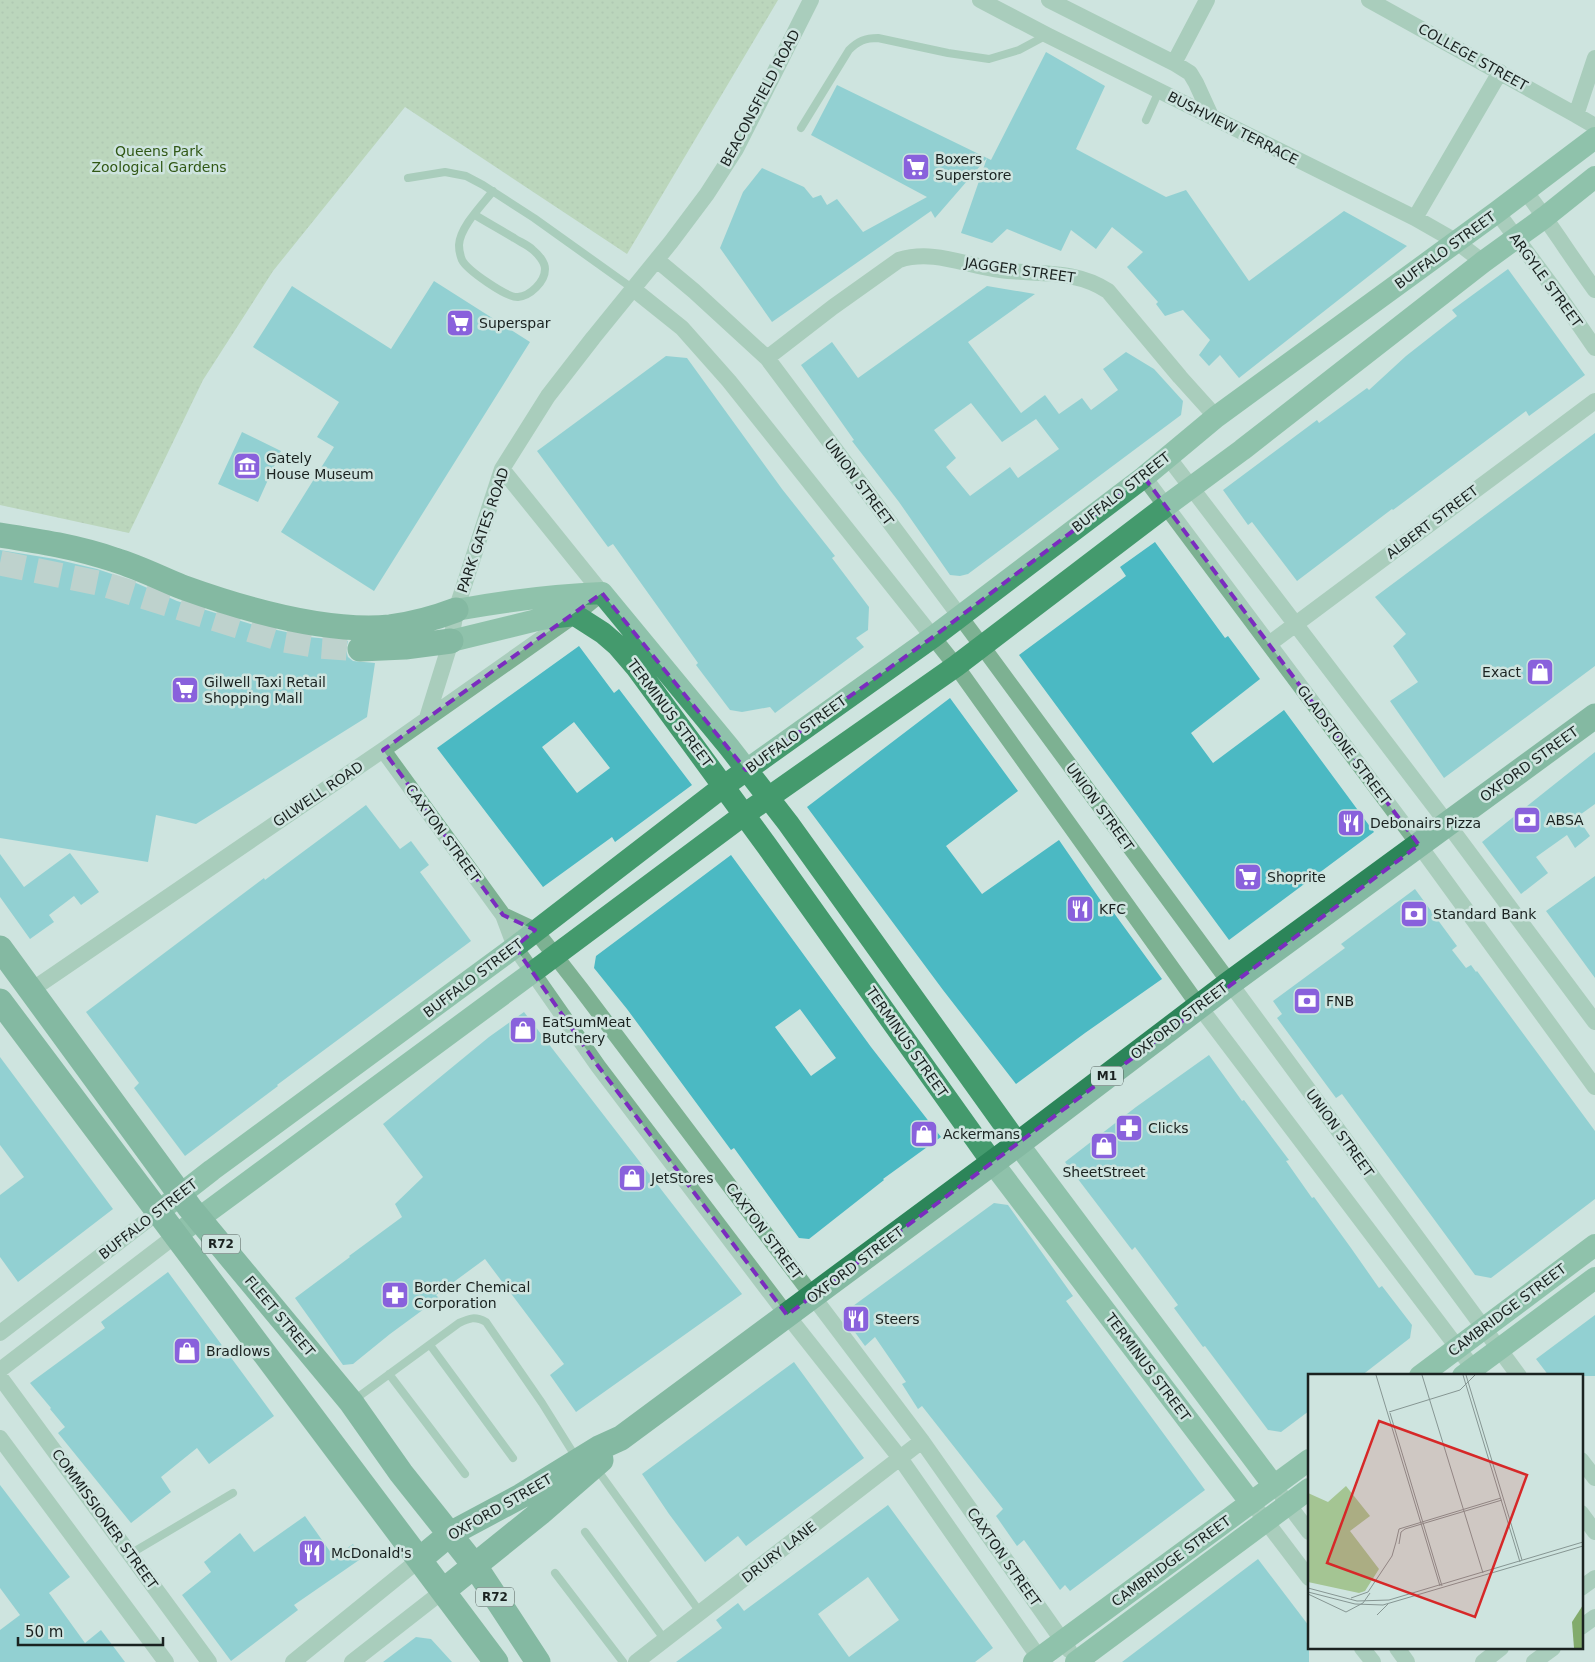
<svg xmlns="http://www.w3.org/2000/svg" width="1595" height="1662" viewBox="0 0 1595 1662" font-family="'DejaVu Sans',sans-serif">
<defs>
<pattern id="green-dots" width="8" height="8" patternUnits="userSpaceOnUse" patternTransform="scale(1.25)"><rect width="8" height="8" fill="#a4c593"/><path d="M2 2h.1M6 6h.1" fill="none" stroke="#8da97e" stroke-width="1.8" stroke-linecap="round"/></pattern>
</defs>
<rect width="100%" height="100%" fill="#cee4df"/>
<!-- green -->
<path fill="url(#green-dots)" d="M 0,0 L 778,0 L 627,254 L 405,107 L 273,271 L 203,380 L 129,533 L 0,505 Z"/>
<!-- building -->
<path fill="#4bb9c3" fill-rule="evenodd" d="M 1046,52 L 1105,86 L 1076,149 L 1166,197 L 1186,190 L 1249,281 L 1344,211 L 1407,246 L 1239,378 L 1220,355 L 1209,366 L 1199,355 L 1210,340 L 1183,310 L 1165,316 L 1156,304 L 1158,302 L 1127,267 L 1143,252 L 1112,227 L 1096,249 L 1071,230 L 1061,251 L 1007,229 L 992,243 L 961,233 L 987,158 L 991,160 Z
M 837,85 L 987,158 L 935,218 L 931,211 L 772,322 L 720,248 L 743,192 L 762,168 L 804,187 L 813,198 L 821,195 L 827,205 L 837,199 L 863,232 L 927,197 L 811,135 Z
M 1508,269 L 1585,375 L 1529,416 L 1526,411 L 1393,510 L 1392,509 L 1297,581 L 1252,522 L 1248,525 L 1223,490 L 1317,420 L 1319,423 L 1367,388 L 1369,390 L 1406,356 L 1457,316 L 1452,310 Z
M 434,281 L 530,342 L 374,591 L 281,532 L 334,447 L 317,437 L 339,402 L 253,347 L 292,286 L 391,349 Z
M 987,286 L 1035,294 L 968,342 L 1021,413 L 1045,395 L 1059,414 L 1082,398 L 1091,410 L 1118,390 L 1103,369 L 1126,352 L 1154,369 L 1183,401 L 1181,415 L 968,574 L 960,576 L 950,575 L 899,502 L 852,441 L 854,440 L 801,365 L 832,342 L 858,378 ZM 971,403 L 1002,442 L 1036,419 L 1059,449 L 1018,478 L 1010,467 L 970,496 L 946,467 L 956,458 L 934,430 Z
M 666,356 L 687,358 L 782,489 L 835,556 L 832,558 L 869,607 L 868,630 L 856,638 L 864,647 L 775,713 L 770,707 L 742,712 L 730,710 L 696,665 L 698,663 L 613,544 L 608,547 L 537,451 Z
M 242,432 L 281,451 L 258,502 L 218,484 Z
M 1595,433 L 1595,666 L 1444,778 L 1390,701 L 1418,682 L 1393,646 L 1406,634 L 1375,597 Z
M 1155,542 L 1225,638 L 1228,636 L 1260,679 L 1191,733 L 1213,763 L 1284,710 L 1374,832 L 1229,940 L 1019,655 L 1126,576 L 1120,567 Z
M 0,550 L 55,559 L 97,569 L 127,579 L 177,601 L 254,625 L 309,637 L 348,641 L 346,650 L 348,657 L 353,661 L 375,663 L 367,717 L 196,824 L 156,815 L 148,862 L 0,838 Z
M 579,646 L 614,693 L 619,689 L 692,785 L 615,842 L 612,837 L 543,887 L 437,748 ZM 574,722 L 610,768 L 577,793 L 542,747 Z
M 950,698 L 1018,791 L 946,846 L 982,894 L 1059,840 L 1108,911 L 1111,909 L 1162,979 L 1085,1033 L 1016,1084 L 943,990 L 807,807 Z
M 1595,752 L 1595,804 L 1577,817 L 1590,836 L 1575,848 L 1567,835 L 1536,857 L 1548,873 L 1521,894 L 1482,842 Z
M 366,805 L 400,849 L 411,841 L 429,865 L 420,872 L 471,941 L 277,1085 L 278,1086 L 185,1156 L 134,1088 L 139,1083 L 86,1012 L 264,878 L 265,880 Z
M 70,853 L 99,892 L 81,905 L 74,896 L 49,915 L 54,922 L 30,939 L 0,897 L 0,854 L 24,887 Z
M 731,855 L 871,1047 L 941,1137 L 883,1179 L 884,1180 L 809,1239 L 799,1238 L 734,1148 L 731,1150 L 627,1009 L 594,968 L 596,956 ZM 800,1009 L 836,1058 L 811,1076 L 775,1027 Z
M 1595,876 L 1595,978 L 1546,911 Z
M 1415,889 L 1457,946 L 1452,950 L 1466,968 L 1471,965 L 1476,972 L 1477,971 L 1595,1131 L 1595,1199 L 1491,1278 L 1475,1275 L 1342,1094 L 1336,1098 L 1277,1018 L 1282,1014 L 1273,1001 L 1345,948 L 1341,944 Z
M 524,1012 L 742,1294 L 576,1412 L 550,1375 L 564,1364 L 485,1259 L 436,1295 L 439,1298 L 390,1334 L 353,1364 L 343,1365 L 295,1298 L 350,1257 L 349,1256 L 402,1217 L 395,1204 L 423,1177 L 383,1124 L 489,1037 Z
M 1209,1055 L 1242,1101 L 1244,1100 L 1289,1160 L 1286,1161 L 1312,1198 L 1314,1197 L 1351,1248 L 1379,1288 L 1382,1286 L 1412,1325 L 1410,1338 L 1361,1376 L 1309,1376 L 1309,1411 L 1281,1432 L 1268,1430 L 1205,1346 L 1203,1347 L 1174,1308 L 1178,1305 L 1135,1247 L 1132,1250 L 1065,1162 L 1136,1107 Z
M 0,1057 L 113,1209 L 18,1282 L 0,1257 L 0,1195 L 24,1177 L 0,1145 Z
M 994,1203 L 1008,1205 L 1073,1296 L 1066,1301 L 1205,1490 L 1070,1591 L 1065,1585 L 1060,1590 L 1024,1540 L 1017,1546 L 996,1516 L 1003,1509 L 922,1406 L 918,1409 L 902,1384 L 906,1382 L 875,1337 L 865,1346 L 846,1320 L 853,1306 Z
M 168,1272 L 274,1416 L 209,1464 L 197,1448 L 161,1477 L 171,1492 L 131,1523 L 58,1433 L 65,1427 L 50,1409 L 51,1408 L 30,1383 L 105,1328 L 101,1322 Z
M 1595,1315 L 1595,1376 L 1549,1376 L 1536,1359 Z
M 794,1362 L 864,1458 L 746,1546 L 738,1536 L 705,1562 L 669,1514 L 642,1474 Z
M 0,1485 L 70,1577 L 49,1593 L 85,1643 L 101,1630 L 125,1662 L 0,1662 L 0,1630 L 20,1615 L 0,1588 Z
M 888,1505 L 993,1648 L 975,1662 L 676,1662 L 722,1628 L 716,1620 L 738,1603 L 744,1611 ZM 868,1577 L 899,1620 L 849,1657 L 818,1614 Z
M 305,1516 L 334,1557 L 353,1544 L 362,1558 L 294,1605 L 298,1610 L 231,1661 L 182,1595 L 211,1572 L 204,1562 L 240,1533 L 254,1552 Z
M 1258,1559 L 1309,1626 L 1309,1662 L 1122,1662 Z
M 416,1637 L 431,1639 L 452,1662 L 383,1662 Z"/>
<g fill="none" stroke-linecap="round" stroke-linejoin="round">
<!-- primary-tunnel -->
<path stroke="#aabdb9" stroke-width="25" stroke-dasharray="25 12" stroke-linecap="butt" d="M 0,563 L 103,584 L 284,640 L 319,646 L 360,649"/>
<!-- lane -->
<path stroke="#7db192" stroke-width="8" d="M 1146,120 L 1159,91
M 801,128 L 849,50 C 858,41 865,38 878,38 L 948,53 L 989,59 L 1019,50 L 1047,35
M 408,178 L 445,172 L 466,176 L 483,185 L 534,218 L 632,288
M 475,215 C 488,223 501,230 514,238 C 520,242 528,245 533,250 C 538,254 545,262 545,269 C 545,282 530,296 518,297 C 507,298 467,270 462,260 C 460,255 459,249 459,245 C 460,227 482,205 493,191
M 430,1345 L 513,1458
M 389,1374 L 465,1474
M 354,1400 L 459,1323 C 470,1318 475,1316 486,1322 L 542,1403 L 577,1459
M 596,1468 L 700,1612
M 585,1532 L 665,1640
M 130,1554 L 233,1493
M 555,1573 L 623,1662"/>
<!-- street -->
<path stroke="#7db192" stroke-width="16" d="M 980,0 L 1047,35 L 1415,218 L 1457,242 L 1483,262
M 1049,0 L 1174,63 L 1190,73 L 1196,83 L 1211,116
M 1369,0 L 1576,115
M 1595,58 L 1576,115 L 1595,126
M 1174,63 L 1207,0
M 1525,191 C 1550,223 1571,257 1595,290
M 1497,212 L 1557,293 L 1595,348
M 1415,218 L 1500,72
M 657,260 L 694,291 L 767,358 L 982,646 L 1519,1376
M 632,288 L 682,328 L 729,381 L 956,666 L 1199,1006 L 1479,1376
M 767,358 L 833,307 L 899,260 C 934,249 966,266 1000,270 C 1038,275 1075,269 1108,291 L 1180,377 L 1216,417
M 1168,457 L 1447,823 L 1595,1022
M 1144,477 L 1419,845 L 1595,1087
M 1269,644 L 1595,401
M 427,718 L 451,641 L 456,610 L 502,469 L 548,396 L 593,338 L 671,242 L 707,194 L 736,149 L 811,0
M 383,750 L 503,915 L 515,947 L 598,1066 L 787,1315 L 900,1458 L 1042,1662
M 503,915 L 535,930 L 581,989 L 922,1441 L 1069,1650
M 30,991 L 383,750 L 575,615 L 602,593 L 502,469
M 0,1333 L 158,1212
M 0,1370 L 175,1236
M 0,1377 L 209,1662
M 0,1438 L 166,1662
M 1581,1460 L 1595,1478
M 1282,1496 L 1309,1532
M 1259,1512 L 1309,1578
M 1581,1513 L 1595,1532
M 1581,1588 L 1595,1578
M 1581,1627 L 1595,1617
M 1362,1648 L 1373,1662
M 1397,1648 L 1407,1662
M 293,1662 L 420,1559
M 352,1662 L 443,1591
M 636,1662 L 922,1441
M 1483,1662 L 1501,1648
M 1534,1662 L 1553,1648"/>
<!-- secondary -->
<path stroke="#449a6d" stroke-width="22" d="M 456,610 C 505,601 552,595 602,593 L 729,747 L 788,823 L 1018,1144 L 1274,1486
M 451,641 L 541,619 L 575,615 L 603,633 L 618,646 L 636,667 L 767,846 L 992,1162 L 1251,1503
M 158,1212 L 212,1170 L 515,947 L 724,786 L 933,637 L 1144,477 L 1216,417 L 1497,212 L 1595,138
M 175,1236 L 533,972 L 745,814 L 956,666 L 1166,506 L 1242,450 L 1483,262 L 1545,217 L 1595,177
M 1420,1376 L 1595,1245
M 1463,1376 L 1595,1278
M 1034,1662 L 1309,1460
M 1076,1662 L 1309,1489"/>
<!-- primary -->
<path stroke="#2c8559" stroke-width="25" d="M 0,535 C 39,541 77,547 115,560 C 138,567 160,578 182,587 C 243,609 325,633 390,627 C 413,624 435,618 456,610
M 360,649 L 405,647 L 451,641
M 0,948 L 190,1208 L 351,1402 L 401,1473 L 475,1566 L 538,1662
M 0,1001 L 496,1662
M 420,1559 L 450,1534 L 521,1496 L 599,1448 L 621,1438 L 1018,1144 L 1230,983 L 1595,716
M 443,1591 L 540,1513 L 601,1460"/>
</g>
<!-- marked area -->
<path d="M0 0H1595V1662H0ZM 1144,477 L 1419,845 L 787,1315 L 598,1066 L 515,947 L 535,930 L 503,915 L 383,750 L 602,593 L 746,770 L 933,637 Z" fill="#cee4df" fill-opacity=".55" fill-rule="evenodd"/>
<path fill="none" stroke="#7b2cbf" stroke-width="4" stroke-dasharray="10 6" stroke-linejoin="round" d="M 1144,477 L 1419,845 L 787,1315 L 598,1066 L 515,947 L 535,930 L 503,915 L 383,750 L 602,593 L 746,770 L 933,637 Z"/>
<!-- icons -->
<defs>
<g id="supermarket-square" transform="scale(1.4375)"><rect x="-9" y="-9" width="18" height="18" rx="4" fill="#8961dc" stroke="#cee4df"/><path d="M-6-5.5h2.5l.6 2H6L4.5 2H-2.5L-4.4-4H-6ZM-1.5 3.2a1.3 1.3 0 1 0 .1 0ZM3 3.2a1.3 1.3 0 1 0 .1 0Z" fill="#fff"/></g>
<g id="museum-square" transform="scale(1.4375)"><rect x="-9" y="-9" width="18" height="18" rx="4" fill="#8961dc" stroke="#cee4df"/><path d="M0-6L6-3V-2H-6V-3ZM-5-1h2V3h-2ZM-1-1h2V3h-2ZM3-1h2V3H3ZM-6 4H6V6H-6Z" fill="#fff"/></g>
<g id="shop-square" transform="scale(1.4375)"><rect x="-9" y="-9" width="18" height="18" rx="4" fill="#8961dc" stroke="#cee4df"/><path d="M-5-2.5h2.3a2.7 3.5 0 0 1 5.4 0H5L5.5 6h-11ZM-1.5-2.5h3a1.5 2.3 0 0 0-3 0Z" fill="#fff"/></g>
<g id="bank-square" transform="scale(1.4375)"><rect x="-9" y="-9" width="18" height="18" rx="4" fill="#8961dc" stroke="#cee4df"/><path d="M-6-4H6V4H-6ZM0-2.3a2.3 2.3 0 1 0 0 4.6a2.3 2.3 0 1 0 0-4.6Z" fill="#fff"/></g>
<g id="restaurant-square" transform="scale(1.4375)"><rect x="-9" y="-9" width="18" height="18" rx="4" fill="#8961dc" stroke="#cee4df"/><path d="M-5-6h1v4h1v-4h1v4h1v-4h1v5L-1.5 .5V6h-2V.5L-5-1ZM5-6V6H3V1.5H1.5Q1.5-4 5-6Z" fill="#fff"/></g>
<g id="pharmacy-square" transform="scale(1.4375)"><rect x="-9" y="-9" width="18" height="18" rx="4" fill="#8961dc" stroke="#cee4df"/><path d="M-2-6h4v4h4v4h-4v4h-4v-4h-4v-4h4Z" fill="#fff"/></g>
</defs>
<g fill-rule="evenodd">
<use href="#supermarket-square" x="916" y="167"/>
<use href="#supermarket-square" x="460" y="323"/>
<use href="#museum-square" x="247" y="466"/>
<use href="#shop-square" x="1540" y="672"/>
<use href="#supermarket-square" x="185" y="690"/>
<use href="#bank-square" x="1527" y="820"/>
<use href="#restaurant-square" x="1351" y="823"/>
<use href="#supermarket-square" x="1248" y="877"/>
<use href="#restaurant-square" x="1080" y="909"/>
<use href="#bank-square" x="1414" y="914"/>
<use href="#bank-square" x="1307" y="1001"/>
<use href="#shop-square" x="523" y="1030"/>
<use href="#pharmacy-square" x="1129" y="1128"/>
<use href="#shop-square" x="924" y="1134"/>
<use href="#shop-square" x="1104" y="1146"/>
<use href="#shop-square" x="632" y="1178"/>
<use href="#pharmacy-square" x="395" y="1295"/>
<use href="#restaurant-square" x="856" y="1319"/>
<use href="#shop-square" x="187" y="1351"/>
<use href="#restaurant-square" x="312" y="1553"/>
</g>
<g text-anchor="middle" stroke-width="5" stroke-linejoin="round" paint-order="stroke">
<!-- shield labels -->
<g fill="#cee4df" stroke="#505c59" stroke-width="1">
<rect x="1091" y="1066.5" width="32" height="19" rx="4"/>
<rect x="202" y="1234.5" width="38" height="19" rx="4"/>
<rect x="476" y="1587.5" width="38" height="19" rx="4"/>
</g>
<g font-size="12" font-weight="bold" fill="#1a2220">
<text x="1107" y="1080">M1</text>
<text x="221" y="1248">R72</text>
<text x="495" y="1601">R72</text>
</g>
<!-- street labels -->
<g font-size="14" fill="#1a2220" stroke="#cee4df">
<text transform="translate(1473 57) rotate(29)" y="5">COLLEGE STREET</text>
<text transform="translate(760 98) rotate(-62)" y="5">BEACONSFIELD ROAD</text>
<text transform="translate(1233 128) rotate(27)" y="5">BUSHVIEW TERRACE</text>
<text transform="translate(1445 250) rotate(-36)" y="5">BUFFALO STREET</text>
<text transform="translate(1020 270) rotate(8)" y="5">JAGGER STREET</text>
<text transform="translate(1546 280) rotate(54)" y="5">ARGYLE STREET</text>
<text transform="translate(859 482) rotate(53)" y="5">UNION STREET</text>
<text transform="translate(1121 492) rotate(-38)" y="5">BUFFALO STREET</text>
<text transform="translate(1432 522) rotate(-37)" y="5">ALBERT STREET</text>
<text transform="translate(483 530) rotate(-71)" y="5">PARK GATES ROAD</text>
<text transform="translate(670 713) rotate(53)" y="5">TERMINUS STREET</text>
<text transform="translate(796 734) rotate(-36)" y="5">BUFFALO STREET</text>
<text transform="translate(1344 745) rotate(53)" y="5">GLADSTONE STREET</text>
<text transform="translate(1529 764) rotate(-36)" y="5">OXFORD STREET</text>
<text transform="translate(318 794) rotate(-34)" y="5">GILWELL ROAD</text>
<text transform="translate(1100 807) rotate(54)" y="5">UNION STREET</text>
<text transform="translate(443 833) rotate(54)" y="5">CAXTON STREET</text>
<text transform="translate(473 978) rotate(-37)" y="5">BUFFALO STREET</text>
<text transform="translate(1179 1021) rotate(-37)" y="5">OXFORD STREET</text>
<text transform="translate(907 1042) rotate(55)" y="5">TERMINUS STREET</text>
<text transform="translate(1340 1133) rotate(54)" y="5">UNION STREET</text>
<text transform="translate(148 1219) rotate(-38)" y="5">BUFFALO STREET</text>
<text transform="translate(764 1231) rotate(53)" y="5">CAXTON STREET</text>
<text transform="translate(855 1265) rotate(-37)" y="5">OXFORD STREET</text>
<text transform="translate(1507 1310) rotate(-37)" y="5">CAMBRIDGE STREET</text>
<text transform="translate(280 1316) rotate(50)" y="5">FLEET STREET</text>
<text transform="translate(1148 1367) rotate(53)" y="5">TERMINUS STREET</text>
<text transform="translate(500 1507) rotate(-30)" y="5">OXFORD STREET</text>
<text transform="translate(105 1519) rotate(54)" y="5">COMMISSIONER STREET</text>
<text transform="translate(779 1552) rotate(-38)" y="5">DRURY LANE</text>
<text transform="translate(1004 1557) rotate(55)" y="5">CAXTON STREET</text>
<text transform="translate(1171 1561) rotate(-36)" y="5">CAMBRIDGE STREET</text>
</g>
<!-- park labels -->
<g font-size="14" fill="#315816" stroke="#cee4df">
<text x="159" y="156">Queens Park<tspan x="159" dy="16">Zoological Gardens</tspan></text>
</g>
<!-- poi labels -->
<g font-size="14" fill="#1a2220" stroke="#cee4df" text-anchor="start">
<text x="935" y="164">Boxers<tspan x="935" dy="16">Superstore</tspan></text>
<text x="479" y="328">Superspar</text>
<text x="266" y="463">Gately<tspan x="266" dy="16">House Museum</tspan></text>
<text x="1521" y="677" text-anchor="end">Exact</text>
<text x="204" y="687">Gilwell Taxi Retail<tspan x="204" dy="16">Shopping Mall</tspan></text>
<text x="1546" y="825">ABSA</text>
<text x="1370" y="828">Debonairs Pizza</text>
<text x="1267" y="882">Shoprite</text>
<text x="1099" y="914">KFC</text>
<text x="1433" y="919">Standard Bank</text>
<text x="1326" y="1006">FNB</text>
<text x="542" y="1027">EatSumMeat<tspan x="542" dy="16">Butchery</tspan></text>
<text x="1148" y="1133">Clicks</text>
<text x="943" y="1139">Ackermans</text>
<text x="1104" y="1177" text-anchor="middle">SheetStreet</text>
<text x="651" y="1183">JetStores</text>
<text x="414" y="1292">Border Chemical<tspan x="414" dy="16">Corporation</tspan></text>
<text x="875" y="1324">Steers</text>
<text x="206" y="1356">Bradlows</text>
<text x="331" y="1558">McDonald's</text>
</g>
</g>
<!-- overview -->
<g transform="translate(1308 1374)">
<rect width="275" height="275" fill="#cee4df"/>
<path d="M 38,112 L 62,142 L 42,157 L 71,195 L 57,217 L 51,219 L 0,208 L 0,119 L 20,128 Z" fill="#a4c593"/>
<path d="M 275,231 L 275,274 L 266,274 L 264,248 Z" fill="#82ab6c"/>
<path fill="none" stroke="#869693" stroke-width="1" d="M 68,1 L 132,212M 114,1 L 175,199M 155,1 L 212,188M 158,1 L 214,186M 81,38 L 152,16 L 167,1M 82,39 L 134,212M 88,168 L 91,155 L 193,124M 91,170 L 93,158 L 97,155 L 194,126M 0,214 L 49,227 L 81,226 L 275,168M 0,218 L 47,230 L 75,231 L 275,172M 0,220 L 38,238 L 55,229 L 62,219M 43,224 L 60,218 L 84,182 L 88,168M 69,241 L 80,230"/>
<path fill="#d62828" fill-opacity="0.15" stroke="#d62828" stroke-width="2.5" d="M 71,47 L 219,101 L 167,243 L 19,189 Z"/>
<rect width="275" height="275" fill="none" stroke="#1a2220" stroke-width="2.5"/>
</g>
<!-- scale -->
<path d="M18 1637v8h145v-8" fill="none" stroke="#1a2220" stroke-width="2.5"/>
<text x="25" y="1637" font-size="15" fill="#1a2220" stroke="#cee4df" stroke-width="4" paint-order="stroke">50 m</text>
</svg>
